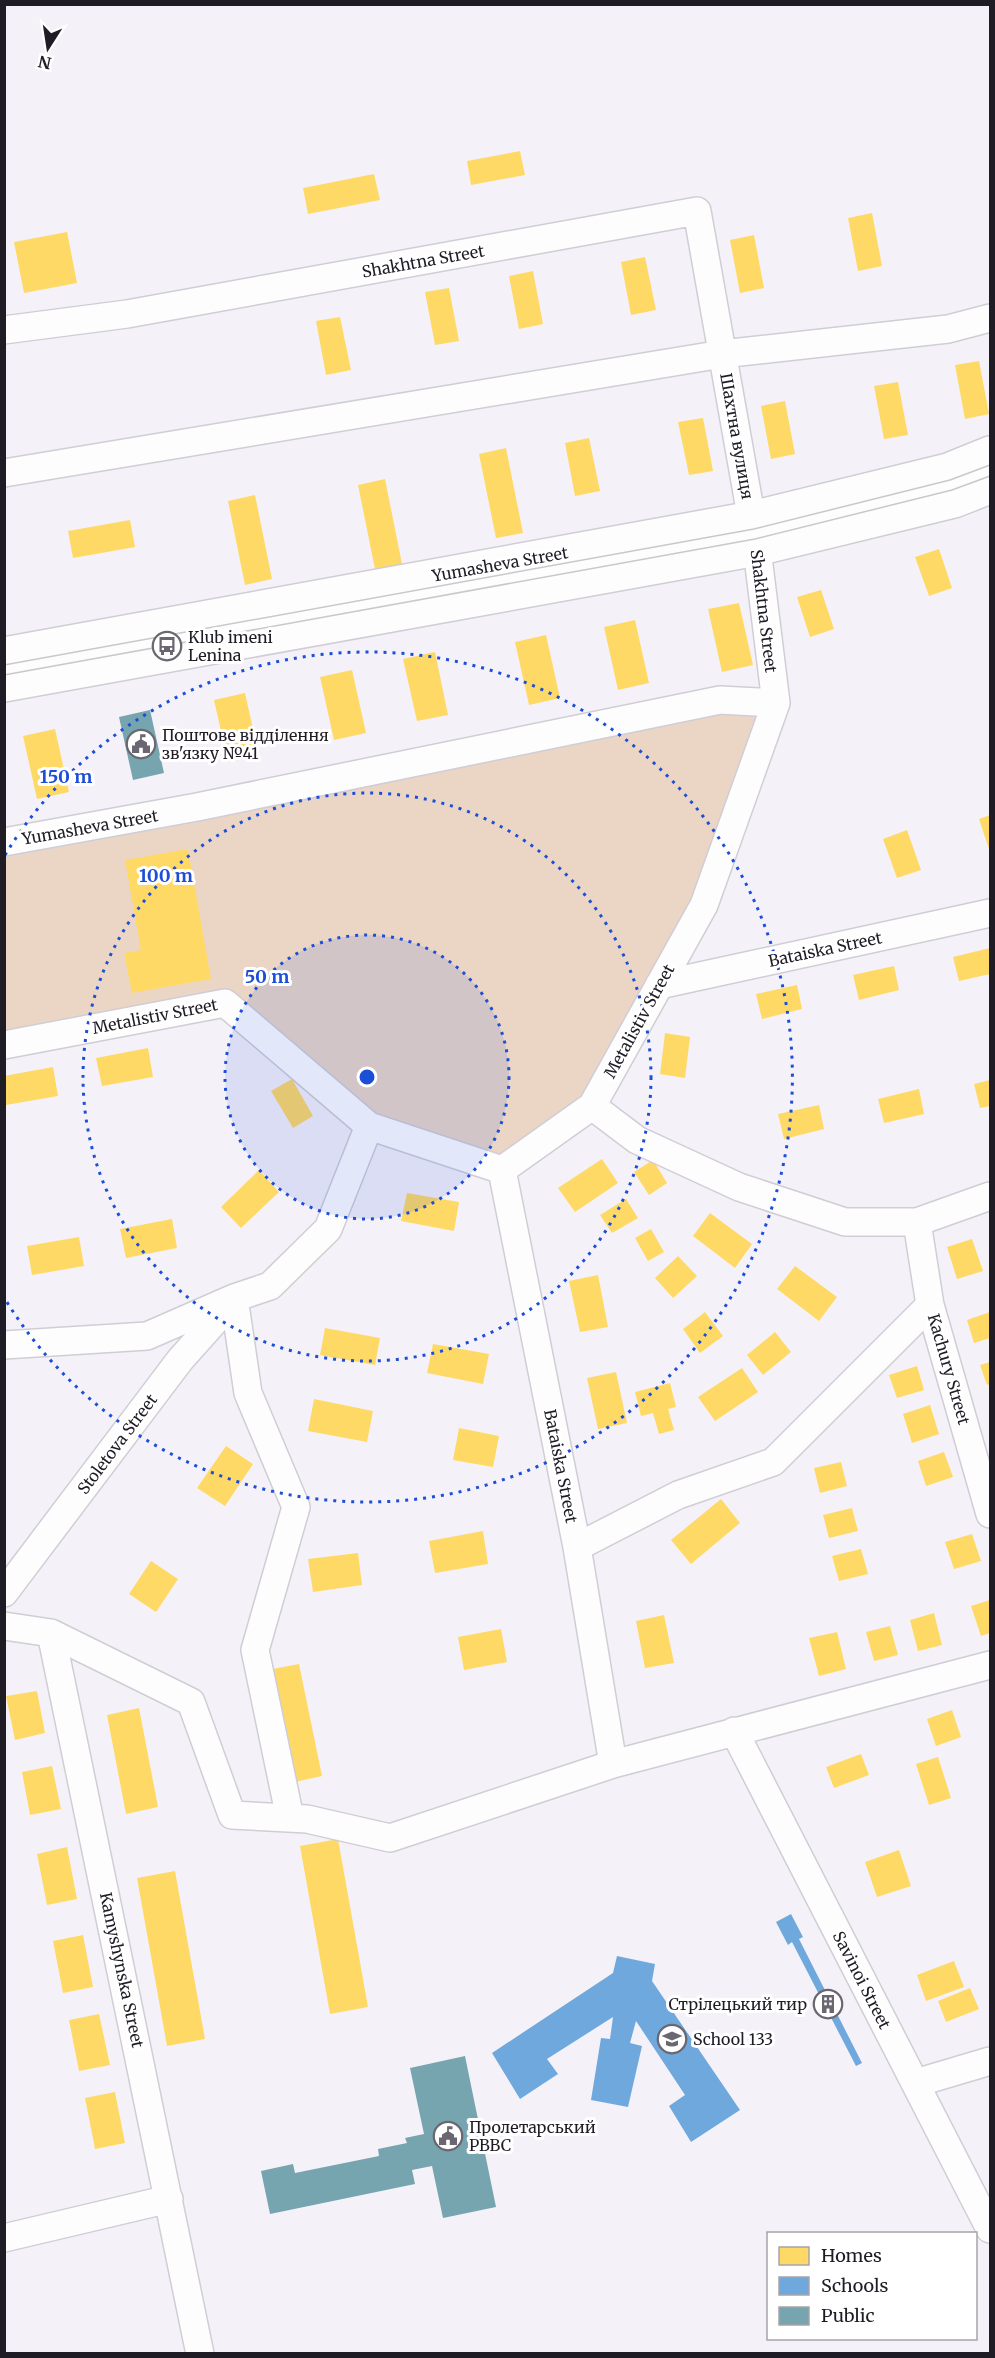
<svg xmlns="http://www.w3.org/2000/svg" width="995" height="2358" viewBox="0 0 995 2358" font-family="Merriweather,serif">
<rect width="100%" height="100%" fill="#f4f2f8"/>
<!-- green -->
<path fill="#ebd6c6" d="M 718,710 L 762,712 L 694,900 L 583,1098 L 500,1159 L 373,1116 L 225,992 L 5,1036 L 5,853 Z"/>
<!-- homes -->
<path fill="#ffd966" d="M 520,151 L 525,175 L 471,185 L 467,161 Z
M 374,174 L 380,200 L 308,214 L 303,188 Z
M 872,213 L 882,266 L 858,271 L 848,218 Z
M 67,232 L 77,283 L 24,293 L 14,242 Z
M 754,235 L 764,288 L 740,293 L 730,240 Z
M 645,257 L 656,310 L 631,315 L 621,262 Z
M 533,271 L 543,324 L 519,329 L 509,276 Z
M 449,288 L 459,341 L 435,345 L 425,292 Z
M 340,317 L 351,370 L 326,375 L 316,321 Z
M 979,361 L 989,414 L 965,419 L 955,365 Z
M 898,382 L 908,435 L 884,439 L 874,386 Z
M 785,401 L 795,454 L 771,459 L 761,406 Z
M 703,418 L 713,471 L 689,475 L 678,422 Z
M 589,438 L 600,491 L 575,496 L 565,443 Z
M 506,448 L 523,533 L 496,538 L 479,454 Z
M 385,479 L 402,564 L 375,569 L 358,485 Z
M 255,495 L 272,579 L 245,585 L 228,501 Z
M 130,520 L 135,547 L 73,558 L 68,531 Z
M 939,549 L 952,588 L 929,596 L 915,557 Z
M 821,590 L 834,629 L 810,637 L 797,597 Z
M 739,603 L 753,665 L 722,672 L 708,609 Z
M 635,620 L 649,683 L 618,690 L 604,627 Z
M 546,635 L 560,698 L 529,705 L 515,642 Z
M 435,652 L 448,715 L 417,721 L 403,659 Z
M 352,670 L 366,733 L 334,740 L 320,677 Z
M 245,693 L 259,756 L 228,762 L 214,700 Z
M 55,729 L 69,792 L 37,799 L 23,736 Z
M 990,815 L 990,852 L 979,819 Z
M 907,830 L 921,870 L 897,878 L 883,839 Z
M 188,849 L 211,979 L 132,993 L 124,953 L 141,950 L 125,860 Z
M 990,948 L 990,974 L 959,981 L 953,957 Z
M 894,966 L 899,990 L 859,1000 L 853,975 Z
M 797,985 L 802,1009 L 762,1019 L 756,994 Z
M 665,1033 L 690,1037 L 685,1078 L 660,1074 Z
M 148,1048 L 153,1077 L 102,1086 L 96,1058 Z
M 53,1067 L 58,1096 L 6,1105 L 4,1076 Z
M 292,1079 L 313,1116 L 293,1128 L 271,1091 Z
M 990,1080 L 990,1106 L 980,1108 L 974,1084 Z
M 919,1089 L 924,1114 L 884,1123 L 878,1099 Z
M 819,1105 L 824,1129 L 784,1139 L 778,1114 Z
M 602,1159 L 618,1183 L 575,1212 L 558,1188 Z
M 653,1160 L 667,1183 L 649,1195 L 634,1172 Z
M 259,1170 L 279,1192 L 241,1228 L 221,1207 Z
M 407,1193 L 459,1202 L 454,1231 L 401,1221 Z
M 626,1199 L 638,1218 L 612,1233 L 600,1215 Z
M 710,1213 L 752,1244 L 735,1268 L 693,1236 Z
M 172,1219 L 177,1248 L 126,1258 L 120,1229 Z
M 651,1229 L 664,1252 L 648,1261 L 635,1238 Z
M 79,1237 L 84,1266 L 32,1275 L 27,1246 Z
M 972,1239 L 983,1271 L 957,1279 L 947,1247 Z
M 678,1256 L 697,1276 L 673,1298 L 655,1278 Z
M 795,1266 L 837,1297 L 819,1321 L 777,1289 Z
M 598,1275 L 608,1327 L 580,1332 L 569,1281 Z
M 705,1312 L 723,1336 L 700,1353 L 683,1329 Z
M 990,1312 L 990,1338 L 974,1343 L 967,1320 Z
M 325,1328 L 380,1338 L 375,1365 L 320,1355 Z
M 775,1332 L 791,1352 L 763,1375 L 747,1355 Z
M 433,1344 L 489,1354 L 483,1384 L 427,1373 Z
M 990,1362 L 990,1384 L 987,1385 L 980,1365 Z
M 917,1366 L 924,1390 L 897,1398 L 889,1375 Z
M 742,1368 L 758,1392 L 715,1421 L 698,1397 Z
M 616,1372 L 627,1423 L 598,1429 L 587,1378 Z
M 670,1383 L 676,1407 L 668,1409 L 674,1430 L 659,1434 L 653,1413 L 641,1416 L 635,1392 Z
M 314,1399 L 373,1411 L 367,1442 L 308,1431 Z
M 930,1405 L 939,1434 L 912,1443 L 903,1414 Z
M 459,1428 L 499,1436 L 493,1467 L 453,1460 Z
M 226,1446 L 253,1464 L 225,1506 L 197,1488 Z
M 944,1452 L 953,1477 L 926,1486 L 918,1461 Z
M 841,1462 L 847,1486 L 820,1493 L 814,1468 Z
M 721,1499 L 740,1523 L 691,1564 L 671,1540 Z
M 852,1508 L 858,1531 L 829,1538 L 823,1515 Z
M 483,1531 L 488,1564 L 435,1573 L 429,1541 Z
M 972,1534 L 981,1561 L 954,1569 L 945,1542 Z
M 861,1549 L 868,1574 L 839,1581 L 832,1556 Z
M 358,1553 L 362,1585 L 313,1592 L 308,1559 Z
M 151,1561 L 178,1579 L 156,1612 L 129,1594 Z
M 990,1600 L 990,1633 L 981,1636 L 971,1606 Z
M 934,1613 L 942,1645 L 918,1651 L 910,1620 Z
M 664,1615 L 674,1663 L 645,1668 L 636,1621 Z
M 890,1626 L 898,1655 L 874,1661 L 866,1632 Z
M 501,1629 L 507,1662 L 464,1670 L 458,1637 Z
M 837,1632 L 846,1669 L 819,1676 L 809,1638 Z
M 299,1664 L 322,1776 L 290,1783 L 267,1670 Z
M 37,1691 L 45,1733 L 15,1740 L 6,1696 Z
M 139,1708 L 158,1807 L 126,1814 L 107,1715 Z
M 952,1710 L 961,1737 L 936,1746 L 927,1719 Z
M 861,1754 L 869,1775 L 834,1788 L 826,1767 Z
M 938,1757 L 951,1798 L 929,1805 L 916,1764 Z
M 52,1766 L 61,1809 L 30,1815 L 22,1772 Z
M 338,1839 L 368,2007 L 330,2014 L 300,1846 Z
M 67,1847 L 77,1899 L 47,1905 L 37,1854 Z
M 899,1850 L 911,1886 L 877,1897 L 865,1862 Z
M 175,1871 L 205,2039 L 167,2046 L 137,1878 Z
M 83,1935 L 93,1987 L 63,1993 L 53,1941 Z
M 954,1961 L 964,1987 L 926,2001 L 917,1975 Z
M 970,1988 L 979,2009 L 946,2022 L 938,2001 Z
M 99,2014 L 110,2065 L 79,2071 L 69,2020 Z
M 115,2092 L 125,2143 L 95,2149 L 85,2098 Z"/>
<!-- schools -->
<path fill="#6fa8dc" d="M 791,1914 L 803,1937 L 799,1939 L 862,2063 L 856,2066 L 792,1942 L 788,1945 L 776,1922 Z
M 617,1956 L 655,1964 L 652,1981 L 740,2110 L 691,2142 L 669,2106 L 685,2095 L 636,2021 L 630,2043 L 642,2046 L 628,2107 L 591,2100 L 601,2038 L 610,2039 L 613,2017 L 547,2059 L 558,2074 L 520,2099 L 492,2053 L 613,1973 Z"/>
<!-- public -->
<path fill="#76a5af" d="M 150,710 L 164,773 L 133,780 L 119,717 Z
M 465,2056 L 496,2207 L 443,2218 L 432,2166 L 412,2170 L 415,2184 L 270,2214 L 261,2171 L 293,2164 L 295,2173 L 379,2156 L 378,2149 L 407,2143 L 405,2138 L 424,2134 L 410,2068 Z"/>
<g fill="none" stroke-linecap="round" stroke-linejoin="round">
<!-- minor casing -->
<g stroke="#d0cdd5" stroke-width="30">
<path id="minor" d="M 4,330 L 127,314 L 697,211 L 757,549 L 776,703 L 704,905 L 592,1106 L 502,1170 L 369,1126 L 225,1003 L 4,1045
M 4,473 L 722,354 L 948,329 L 990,318
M 4,842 L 197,807 L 720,700 L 776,703
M 659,985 L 990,913
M 592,1106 L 637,1140 L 739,1187 L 845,1222 L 917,1222 L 990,1196
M 502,1170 L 577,1547 L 613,1764
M 917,1222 L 930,1305 L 990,1514
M 234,1298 L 248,1393 L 296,1507 L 255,1650 L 290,1818
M 4,1345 L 147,1336 L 234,1298 L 270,1286 L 328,1229 L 369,1126
M 577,1547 L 678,1495 L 773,1462 L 930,1305
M 4,1593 L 180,1360 L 230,1304
M 4,1626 L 51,1633 L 200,2354
M 51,1633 L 191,1702 L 232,1815 L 307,1819 L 390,1838 L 613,1764 L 990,1665
M 734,1731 L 990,2229
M 916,2083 L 990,2061
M 4,2238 L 169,2199"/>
</g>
<!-- major casing -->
<g stroke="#d0cdd5" stroke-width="36">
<path id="major" d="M 4,654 L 752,518 L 948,470 L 990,453
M 4,685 L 757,549 L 954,501 L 990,487"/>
</g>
<!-- minor -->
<use href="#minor" stroke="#fdfdfe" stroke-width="27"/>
<!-- major -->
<use href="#major" stroke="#fdfdfe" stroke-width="33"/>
<!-- tram -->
<path stroke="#c9c8ca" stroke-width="1.5" d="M 4,665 L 754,529 L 950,480 L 990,465
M 4,675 L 755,539 L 952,490 L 990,476"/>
</g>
<!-- distance rings -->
<circle cx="367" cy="1077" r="142" fill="#1d4ed8" fill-opacity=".12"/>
<g fill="none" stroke="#1d4ed8" stroke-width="3" stroke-dasharray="3 6">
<circle cx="367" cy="1077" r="142"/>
<circle cx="367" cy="1077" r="284"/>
<path d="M5 855A425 425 0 1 1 5 1299"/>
</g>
<!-- icons -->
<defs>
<g id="bus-ring" transform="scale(1.5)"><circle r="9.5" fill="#fff" stroke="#6a6770" stroke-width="1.5"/><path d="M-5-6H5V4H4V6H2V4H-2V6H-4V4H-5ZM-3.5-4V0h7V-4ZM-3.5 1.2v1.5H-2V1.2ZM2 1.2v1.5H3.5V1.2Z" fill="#6a6770"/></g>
<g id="civic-ring" transform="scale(1.5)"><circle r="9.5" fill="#fff" stroke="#6a6770" stroke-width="1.5"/><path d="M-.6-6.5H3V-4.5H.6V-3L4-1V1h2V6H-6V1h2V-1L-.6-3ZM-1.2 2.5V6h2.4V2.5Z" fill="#6a6770"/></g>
<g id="building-ring" transform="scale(1.5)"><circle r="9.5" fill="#fff" stroke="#6a6770" stroke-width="1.5"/><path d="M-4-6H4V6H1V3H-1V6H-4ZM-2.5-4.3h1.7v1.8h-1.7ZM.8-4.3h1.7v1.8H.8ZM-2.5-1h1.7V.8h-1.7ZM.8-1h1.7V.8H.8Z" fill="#6a6770"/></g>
<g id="school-ring" transform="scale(1.5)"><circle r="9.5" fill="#fff" stroke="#6a6770" stroke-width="1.5"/><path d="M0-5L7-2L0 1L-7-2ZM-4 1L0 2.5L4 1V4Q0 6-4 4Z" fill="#6a6770"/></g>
</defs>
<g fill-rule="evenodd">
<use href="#bus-ring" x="167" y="646"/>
<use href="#civic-ring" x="141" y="744"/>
<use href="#building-ring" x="828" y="2004"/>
<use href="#school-ring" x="672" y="2039"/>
<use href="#civic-ring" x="448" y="2136"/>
</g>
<g text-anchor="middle" stroke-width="6" stroke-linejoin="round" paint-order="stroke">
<!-- street labels -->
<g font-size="16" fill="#201c26" stroke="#fff">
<text transform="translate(423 261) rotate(-10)" y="6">Shakhtna Street</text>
<text transform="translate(737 436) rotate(80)" y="6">Шахтна вулиця</text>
<text transform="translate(500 564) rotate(-10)" y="6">Yumasheva Street</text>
<text transform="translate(764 611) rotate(83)" y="6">Shakhtna Street</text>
<text transform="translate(90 827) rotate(-10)" y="6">Yumasheva Street</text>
<text transform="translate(825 949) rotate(-12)" y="6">Bataiska Street</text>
<text transform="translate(155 1016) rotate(-11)" y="6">Metalistiv Street</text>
<text transform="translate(639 1021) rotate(-61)" y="6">Metalistiv Street</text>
<text transform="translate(949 1369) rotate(74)" y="6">Kachury Street</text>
<text transform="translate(117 1444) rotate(-53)" y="6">Stoletova Street</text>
<text transform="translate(561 1466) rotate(79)" y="6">Bataiska Street</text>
<text transform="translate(122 1970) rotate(78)" y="6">Kamyshynska Street</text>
<text transform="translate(862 1980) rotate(63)" y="6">Savinoi Street</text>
</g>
<!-- poi labels -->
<g font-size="16" fill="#201c26" stroke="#fff" text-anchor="start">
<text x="188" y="643">Klub imeni<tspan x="188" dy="18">Lenina</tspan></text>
<text x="162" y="741">Поштове відділення<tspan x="162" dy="18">зв'язку №41</tspan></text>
<text x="807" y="2010" text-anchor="end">Стрілецький тир</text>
<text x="693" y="2045">School 133</text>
<text x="469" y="2133">Пролетарський<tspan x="469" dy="18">РВВС</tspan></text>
</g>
</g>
<circle cx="367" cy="1077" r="9" fill="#1d4ed8" stroke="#fff" stroke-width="3"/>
<g font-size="18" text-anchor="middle" font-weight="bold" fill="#1d4ed8" stroke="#fff" stroke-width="6" stroke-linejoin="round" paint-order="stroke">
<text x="66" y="783">150 m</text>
<text x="166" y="882">100 m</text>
<text x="267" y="983">50 m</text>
</g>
<!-- border -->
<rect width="995" height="2358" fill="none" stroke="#201c26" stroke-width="12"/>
<!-- legend -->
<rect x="767" y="2232" width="210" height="108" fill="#ffffff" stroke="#a6a4a8" stroke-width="1.5"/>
<rect x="779" y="2247" width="30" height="18" fill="#ffd966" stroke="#a6a4a8" stroke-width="1.5"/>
<text x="821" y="2262" font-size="18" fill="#201c26">Homes</text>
<rect x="779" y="2277" width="30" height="18" fill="#6fa8dc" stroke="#a6a4a8" stroke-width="1.5"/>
<text x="821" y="2292" font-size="18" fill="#201c26">Schools</text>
<rect x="779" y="2307" width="30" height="18" fill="#76a5af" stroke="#a6a4a8" stroke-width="1.5"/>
<text x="821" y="2322" font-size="18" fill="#201c26">Public</text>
<!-- north arrow -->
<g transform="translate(48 48) rotate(192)" stroke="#ffffff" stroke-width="4.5" paint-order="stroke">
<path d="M0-4.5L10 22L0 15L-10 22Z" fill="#201c26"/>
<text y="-9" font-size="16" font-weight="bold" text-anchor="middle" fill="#201c26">N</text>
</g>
</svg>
